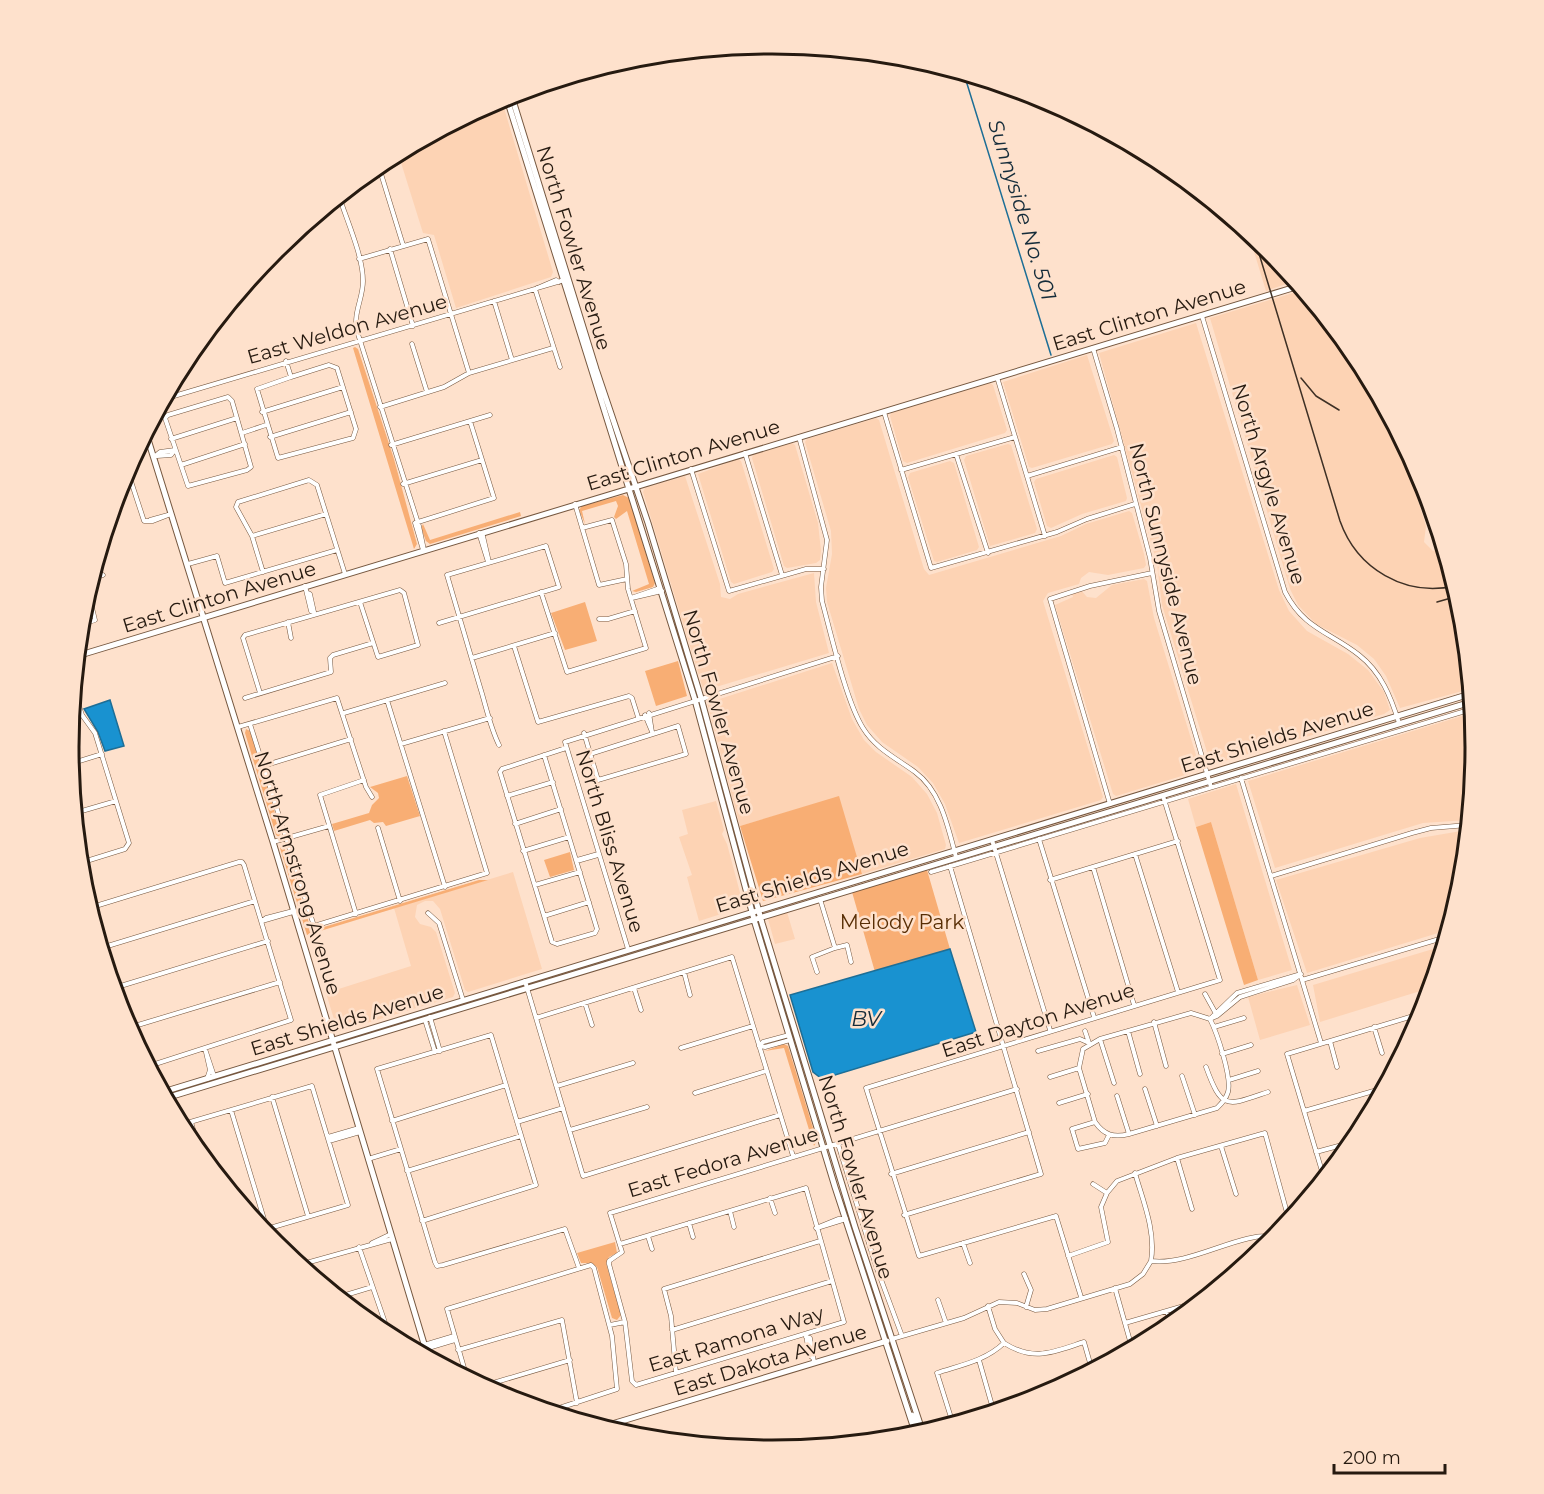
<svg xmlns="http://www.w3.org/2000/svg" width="1544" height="1494" viewBox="0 0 1544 1494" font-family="Montserrat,sans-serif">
<rect width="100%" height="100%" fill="#fee1cc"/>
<!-- built -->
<path fill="#fdd3b4" d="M 501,98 L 553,272 L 551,277 L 456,308 L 434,235 L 423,233 L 398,153 Z
M 1248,232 L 1270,250 L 1295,281 L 1266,291 Z
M 1303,290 L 1357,356 L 1396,430 L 1426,526 L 1424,542 L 1433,551 L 1443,547 L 1462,610 L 1470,689 L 1400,708 L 1386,676 L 1374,659 L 1357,645 L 1316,624 L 1298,605 L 1290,589 L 1210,318 Z
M 1196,323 L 1279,590 L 1289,611 L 1307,631 L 1348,654 L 1368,670 L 1384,692 L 1390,710 L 1384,714 L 1211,765 L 1162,605 L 1157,564 L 1099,353 Z
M 1087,355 L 1114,441 L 1112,444 L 1032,468 L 1029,467 L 1003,382 Z
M 990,383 L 993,385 L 1007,430 L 1005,433 L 907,463 L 903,461 L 890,416 L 891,413 Z
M 876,418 L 879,420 L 924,569 L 929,575 L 1061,536 L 1086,524 L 1129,511 L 1132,513 L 1144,554 L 1146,565 L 1144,568 L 1108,575 L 1089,572 L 1081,578 L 1079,584 L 1048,593 L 1043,601 L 1103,797 L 1101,800 L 959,843 L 945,804 L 933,783 L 918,767 L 882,742 L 867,725 L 859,709 L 827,602 L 826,588 L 832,554 L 831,531 L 805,442 L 807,439 Z
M 792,443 L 795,445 L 818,523 L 821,551 L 820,560 L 816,563 L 787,568 L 784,566 L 752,458 L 753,455 Z
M 1008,444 L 1011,445 L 1037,529 L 1035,533 L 990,546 L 964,460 L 966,456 Z
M 1114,455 L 1117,457 L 1127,498 L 1126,501 L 1082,514 L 1051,528 L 1047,526 L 1034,482 L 1036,479 Z
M 738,459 L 741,461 L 774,569 L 772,572 L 734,584 L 731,582 L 698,474 Z
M 950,461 L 954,463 L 979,547 L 977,550 L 937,562 L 934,561 L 908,477 L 910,473 Z
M 685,476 L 720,584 L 721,597 L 730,599 L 738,594 L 814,573 L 816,602 L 829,653 L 706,690 L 703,689 L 643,492 L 645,488 Z
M 1144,579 L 1147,581 L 1154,618 L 1200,768 L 1198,771 L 1116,796 L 1113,794 L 1055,605 L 1073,597 L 1072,592 L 1080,589 L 1087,597 L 1096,598 L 1112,585 Z
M 832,663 L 852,719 L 864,740 L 876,752 L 912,777 L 927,794 L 937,813 L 946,845 L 945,849 L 862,874 L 838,797 L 740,826 L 707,703 Z
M 1472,713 L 1475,747 L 1468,820 L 1423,823 L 1275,868 L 1248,781 Z
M 1236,784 L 1292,970 L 1258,980 L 1211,822 L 1196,827 L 1188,799 Z
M 716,801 L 724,830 L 722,834 L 727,844 L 743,904 L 740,908 L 699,921 L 687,877 L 692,875 L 679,837 L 688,834 L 682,810 Z
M 1467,830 L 1462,885 L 1448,930 L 1307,973 L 1276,880 L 1420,838 Z
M 513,872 L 542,969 L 468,992 L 465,990 L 440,909 L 433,901 L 425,901 L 417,905 L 415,917 L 420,924 L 431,927 L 436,932 L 455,993 L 453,997 L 340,1031 L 337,1029 L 326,993 L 411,966 L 394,908 Z
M 787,912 L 795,939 L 775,944 L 768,919 Z
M 1443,946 L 1430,988 L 1320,1022 L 1313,985 Z
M 1297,985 L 1310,1025 L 1260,1040 L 1248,997 Z"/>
<!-- green -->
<path fill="#f8ae74" d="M 355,347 L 358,349 L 394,459 L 417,544 L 414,549 L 353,348 Z
M 623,495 L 629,498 L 655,583 L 653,587 L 636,592 L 632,591 L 649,584 L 627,511 L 616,519 L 614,517 L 618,506 L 616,501 L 582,511 L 585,524 L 579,510 L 582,506 Z
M 520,512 L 521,516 L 430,544 L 426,541 L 421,528 L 423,524 L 430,540 Z
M 585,602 L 597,641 L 565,650 L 551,613 Z
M 678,661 L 687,696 L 656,706 L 645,671 Z
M 246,729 L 250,731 L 281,833 L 279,837 L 276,835 L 245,733 Z
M 407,776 L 420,816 L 386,826 L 383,822 L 374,823 L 370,820 L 334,831 L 332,824 L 369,813 L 372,805 L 379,798 L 378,793 L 370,787 Z
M 839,796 L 862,874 L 763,901 L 740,826 Z
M 1211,822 L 1258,980 L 1244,985 L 1196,827 Z
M 283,844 L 310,926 L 314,930 L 479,880 L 488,880 L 307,935 L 280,848 Z
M 570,852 L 574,870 L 550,877 L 544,860 Z
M 927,870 L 950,949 L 875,972 L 852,892 Z
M 784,1044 L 788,1046 L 817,1141 L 814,1146 L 784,1048 L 765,1051 Z
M 615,1242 L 617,1253 L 609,1257 L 606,1263 L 621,1315 L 617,1320 L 612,1318 L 597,1267 L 591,1263 L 581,1263 L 577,1253 Z"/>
<!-- water -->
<path fill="#1992d0" stroke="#1d6e96" stroke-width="1.5" d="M 110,700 L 124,746 L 105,751 L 98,732 L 84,709 Z
M 950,949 L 976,1032 L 822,1079 L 813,1072 L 790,995 Z"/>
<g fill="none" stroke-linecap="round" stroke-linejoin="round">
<!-- stream -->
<path stroke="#1d6e96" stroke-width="1.5" d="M 964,74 L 1051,355"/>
<!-- street casing -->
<g stroke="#765840" stroke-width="5">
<path id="street" d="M 378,164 L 403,245
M 339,196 C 347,221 363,256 363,281 C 363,299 353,312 357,331 L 419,526 L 424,550
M 390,249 L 413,326
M 359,259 L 428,239 L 469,373
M 537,288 L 561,281
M 535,289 L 560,367
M 494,301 L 512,360
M 1202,316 L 1285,592 C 1304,629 1330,632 1359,655 C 1381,672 1391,697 1399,723
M 412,344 L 427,392
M 1093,348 L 1117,429 L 1150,558 L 1159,611 L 1211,787
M 286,361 L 291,377 L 329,365 L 337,368 L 356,429 L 353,438 L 278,458 L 257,389 L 291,377
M 997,377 L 1045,536
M 228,397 L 232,401 L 251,467 L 247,470 L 188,486 L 165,418 L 168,415 Z
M 164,399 L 535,289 L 556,280 L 559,282
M 380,407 L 444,387 L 469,373 L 553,348
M 262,412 L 343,387
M 884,412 L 931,568 L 1057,532 L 1087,519 L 1135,504
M 242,433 L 266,425
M 270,437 L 351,412
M 799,437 L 827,540 L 821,587 L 822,601 C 831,634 846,701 863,728 C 876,749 896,758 915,772 C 941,791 948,827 956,857
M 171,439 L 237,418
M 391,445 L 490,415
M 745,453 L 782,575
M 956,454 L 988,553
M 154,457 L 160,452 L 175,450 L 171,455 L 157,456
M 1411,457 L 1437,541
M 181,465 L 245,444
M 127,469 L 144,521 L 153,521 L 171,514
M 691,469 L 729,591 L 806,569 L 824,569
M 901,470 L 1015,437
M 1027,476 L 1122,447
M 121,481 L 130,479
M 403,484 L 482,460
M 575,504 L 599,585 L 627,579
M 326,514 L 252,536 L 236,507 L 238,502 L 309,480 L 317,485 L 345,574
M 150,520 L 168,515
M 415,523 L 494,498 L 470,421
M 415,523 L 423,550
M 479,533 L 483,536 L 489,562
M 479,533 L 488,562
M 252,536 L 263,572
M 188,564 L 217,556 L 225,583 L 337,550
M 92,578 L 103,575
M 305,586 L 311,611 L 314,612 L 310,594 L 308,593
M 541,592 L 567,672 L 646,648 L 628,589 L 626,564 L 612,520 L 582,528
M 631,598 L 660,588
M 632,598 L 662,591
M 599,619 L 608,619 L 635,611
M 288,622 L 291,638
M 439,623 L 559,587 L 546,546 L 447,575 C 458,612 469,650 480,687 C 486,706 490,727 499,745
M 81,625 L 95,620 L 88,591
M 514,646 L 538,722 L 629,696 L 632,698 L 638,717
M 472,658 L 555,633
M 74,691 L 82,715 L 95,733 L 129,843 L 125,849 L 80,863
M 260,693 L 243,638 L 245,635 L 400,590 L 404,593 L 418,645 L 378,657 L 360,602
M 245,698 L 331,672 L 330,658 L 333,655 L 373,643
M 387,700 L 445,887
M 344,713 L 445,683
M 649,713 L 652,732
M 645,715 L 653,734
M 250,724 L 314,926 L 487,873 L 444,731
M 238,727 L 337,698 L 366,787 L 372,797
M 584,733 L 598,780 L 686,754 L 678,726 L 590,754
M 401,744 L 490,718
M 544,755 L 597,929 L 595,933 L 557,944 L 552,942 L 500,772 L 502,769 L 566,748
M 70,764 L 102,754
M 263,766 L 351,739
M 1241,778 L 1321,1043
M 507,796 L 553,782
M 1110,804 L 1050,599 L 1090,586 L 1152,573
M 75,813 L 116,801
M 515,824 L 561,809
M 378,828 L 400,901
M 1039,839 L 1094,1017
M 992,840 L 1050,1030
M 273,842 L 329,826
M 523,851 L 569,837
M 1135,854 L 1178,992
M 577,860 L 598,854
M 577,861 L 598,855
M 1093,867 L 1134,1005
M 931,872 L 1472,709
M 1271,876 L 1412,833 L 1431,828 L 1468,825
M 1050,880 L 1178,841
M 535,885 L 580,872
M 820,899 L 835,948 L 847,945 L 851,962
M 89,908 L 239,862 L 242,862 L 244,865 L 291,1020 L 149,1066
M 428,913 L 439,923 L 463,1000
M 356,914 L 320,795 L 364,780
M 544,916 L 589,902
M 262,921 L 266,918 L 293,911
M 262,921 L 293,912
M 101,948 L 255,901
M 628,949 L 565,742 L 838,656
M 684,972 L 690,995
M 817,972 L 812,957 L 835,948
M 1302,980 L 1446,937
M 525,981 L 583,1176 L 780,1115
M 114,988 L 268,941
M 634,988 L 641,1010
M 1205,994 L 1215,1012
M 585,1003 L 592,1025
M 1191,1013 L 1210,1019 C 1217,1033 1232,1077 1228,1092 C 1226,1099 1222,1103 1217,1108 L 1129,1134 C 1114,1138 1104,1135 1095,1122 L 1079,1068 L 1083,1049 L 1100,1039 Z
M 430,1017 L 440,1051
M 536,1018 L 732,957 L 793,1156
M 1210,1019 L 1237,993 L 1301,974
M 1210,1019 L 1217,1016 L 1240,997 L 1293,980 L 1300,975
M 425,1020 L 435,1052
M 1154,1022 L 1166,1066
M 1214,1027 L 1244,1018
M 1374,1027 L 1382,1053
M 128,1028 L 280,982
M 1085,1031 L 1089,1043
M 1128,1031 L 1140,1074
M 1100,1039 L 1114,1083
M 1330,1041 L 1337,1067
M 759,1046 L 765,1047 L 790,1040
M 759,1046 L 763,1042 L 789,1035
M 205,1048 L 210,1070 L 207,1079
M 681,1048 L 753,1026
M 205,1049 L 214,1076
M 1038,1051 L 1080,1039 L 1089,1043
M 1222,1054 L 1251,1045
M 1206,1067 C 1222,1111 1227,1106 1268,1092
M 1182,1076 L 1195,1115
M 1050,1077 L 1079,1068
M 1229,1080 L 1258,1071
M 557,1086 L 633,1063
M 1145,1089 L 1157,1126
M 695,1093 L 766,1071
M 1117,1096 L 1129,1134
M 272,1097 L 308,1216
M 1059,1103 L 1088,1094
M 231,1110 L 267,1229
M 1304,1111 L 1384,1088
M 392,1121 L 506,1085
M 191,1122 L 200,1154
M 517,1122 L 563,1108
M 1095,1122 L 1072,1129 L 1078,1149 L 1105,1143 L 1109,1135
M 180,1125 L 312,1086 L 348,1205 L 263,1230
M 570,1130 L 647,1107
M 328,1137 L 359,1128
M 329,1141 L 360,1132
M 838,1144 L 876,1266 L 902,1336
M 1221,1146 L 1236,1194
M 1316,1152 L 1353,1142
M 1177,1158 L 1192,1209
M 368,1159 L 401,1149
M 407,1171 L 521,1136
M 1135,1173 C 1143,1201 1156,1231 1151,1261
M 891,1174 L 1029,1132
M 1324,1178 L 1287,1054 L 1423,1013
M 1093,1184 L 1107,1193
M 770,1198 L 775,1213
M 730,1211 L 734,1227
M 904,1215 L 1041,1174 L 950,866
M 422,1221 L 536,1185 L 491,1035 L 377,1069 L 435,1262 L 437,1266 L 443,1265 L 565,1229 L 579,1268
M 689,1223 L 693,1237
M 816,1228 L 838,1219 L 846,1219
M 817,1228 L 846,1219
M 648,1236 L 652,1249
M 372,1243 L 391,1234
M 963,1243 L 970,1263
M 620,1244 L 806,1188 L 844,1322 L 636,1385 L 632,1381 L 625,1322 L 609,1264 L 609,1261 L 622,1252 L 610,1213 L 1017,1089
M 359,1247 L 390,1337
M 1068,1256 L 1108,1242 L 1101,1207 L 1107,1193 L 1117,1181 L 1177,1158 L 1265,1133 L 1289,1220
M 299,1265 L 392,1239
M 1024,1274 L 1031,1290 L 1026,1307
M 1115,1288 L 1132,1348
M 339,1297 L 372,1287
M 1081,1297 L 1056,1216 L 919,1256 L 866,1088 L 1220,980 L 1163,796
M 938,1300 L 946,1323
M 988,1306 L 995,1329 L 1004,1343
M 1167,1311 L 1171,1325
M 1125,1323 L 1201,1301
M 610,1325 L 625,1322
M 672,1330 L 832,1281
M 806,1334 L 809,1355 L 813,1358
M 806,1337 L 810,1338 L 814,1362
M 892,1339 L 964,1318 L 999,1302 L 1017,1303 L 1035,1310 L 1047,1309 L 1130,1284 L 1143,1274 L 1151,1261 C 1192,1266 1242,1230 1276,1237
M 424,1345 L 454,1336
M 425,1349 L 455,1340
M 458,1350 L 562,1320 L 577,1403
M 979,1360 L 991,1402 L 995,1409 L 1000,1409
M 676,1373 L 671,1316 L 664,1289 L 820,1241
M 467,1378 L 447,1309 L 591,1265 L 594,1268 L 612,1336 L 617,1389 L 550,1411
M 483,1386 L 570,1360
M 953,1424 L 937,1373 C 961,1365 985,1361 1004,1343 C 1034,1362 1053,1352 1084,1342 L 1092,1370"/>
</g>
<!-- secondary casing -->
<g stroke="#765840" stroke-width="7">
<path id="secondary" d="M 511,94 L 596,369 L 648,523 L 701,698 L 762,923 L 855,1227 L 923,1433
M 506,96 L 695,700 L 755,923 L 835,1187 L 916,1435
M 146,433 L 273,842 L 428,1357
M 77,656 L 1299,286
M 163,1092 L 1470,694
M 166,1098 L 1471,702
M 912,1415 L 919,1434
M 602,1427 L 887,1341"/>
</g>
<!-- street -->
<use href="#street" stroke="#fff" stroke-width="4"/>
<!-- secondary -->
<use href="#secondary" stroke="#fff" stroke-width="5"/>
<!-- rail -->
<path stroke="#3e3025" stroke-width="1.5" d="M 1254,237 L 1340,521 C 1357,569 1405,597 1455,586
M 1301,378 L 1316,396 L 1339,410
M 1437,602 L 1458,596"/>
</g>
<g text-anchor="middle" stroke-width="5" stroke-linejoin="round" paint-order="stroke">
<!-- street labels -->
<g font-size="20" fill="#261a10" stroke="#fee1cc">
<text transform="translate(574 248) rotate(73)" y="7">North Fowler Avenue</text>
<text transform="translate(1149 315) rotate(-17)" y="7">East Clinton Avenue</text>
<text transform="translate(347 329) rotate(-16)" y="7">East Weldon Avenue</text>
<text transform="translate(683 455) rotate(-17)" y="7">East Clinton Avenue</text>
<text transform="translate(1269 484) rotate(73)" y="7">North Argyle Avenue</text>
<text transform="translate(1166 564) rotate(76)" y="7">North Sunnyside Avenue</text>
<text transform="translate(219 597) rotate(-17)" y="7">East Clinton Avenue</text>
<text transform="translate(719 712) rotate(74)" y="7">North Fowler Avenue</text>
<text transform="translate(1277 737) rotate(-17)" y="7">East Shields Avenue</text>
<text transform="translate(610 841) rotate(73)" y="7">North Bliss Avenue</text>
<text transform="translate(298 873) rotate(73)" y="7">North Armstrong Avenue</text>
<text transform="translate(812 877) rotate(-17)" y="7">East Shields Avenue</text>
<text transform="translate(347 1020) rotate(-17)" y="7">East Shields Avenue</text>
<text transform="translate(1038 1020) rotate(-18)" y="7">East Dayton Avenue</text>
<text transform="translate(723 1162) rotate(-17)" y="7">East Fedora Avenue</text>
<text transform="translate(856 1177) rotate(73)" y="7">North Fowler Avenue</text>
<text transform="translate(736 1339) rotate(-17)" y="7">East Ramona Way</text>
<text transform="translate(770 1360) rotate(-17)" y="7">East Dakota Avenue</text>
</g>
<!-- park labels -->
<g font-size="20" fill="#582e05" stroke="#fee1cc">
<text x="902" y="929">Melody Park</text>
</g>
<!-- water labels -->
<g font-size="21" font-style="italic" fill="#152c3a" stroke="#fee1cc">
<text transform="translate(1022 210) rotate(73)" y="7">Sunnyside No. 501</text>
<text x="866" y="1026">BV</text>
</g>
</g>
<!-- crop -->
<path d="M0 0H1544V1494H0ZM79 747a693 693 0 1 1 1386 0a693 693 0 1 1-1386 0Z" fill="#fee1cc" fill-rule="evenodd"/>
<path fill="none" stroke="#261a10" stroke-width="3" d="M79 747a693 693 0 1 1 1386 0a693 693 0 1 1-1386 0Z"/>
<!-- scale -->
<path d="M1334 1464v9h111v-9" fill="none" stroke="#261a10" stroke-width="3"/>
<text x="1343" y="1464" font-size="18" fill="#261a10" stroke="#fee1cc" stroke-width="4.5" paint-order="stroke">200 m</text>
</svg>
